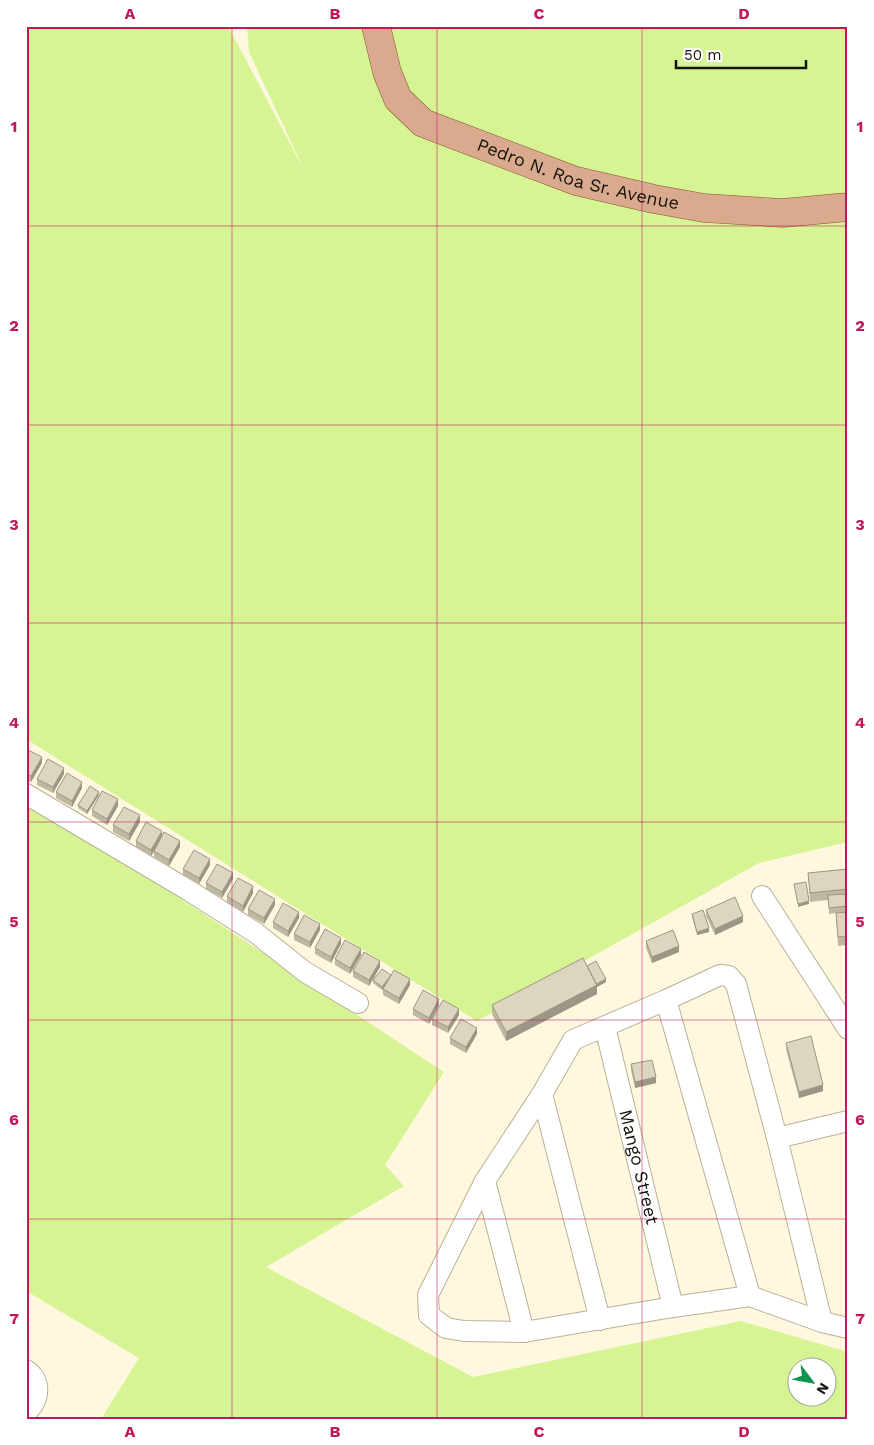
<svg xmlns="http://www.w3.org/2000/svg" width="874" height="1445" viewBox="0 0 874 1445" font-family="'Work Sans',sans-serif">
<rect width="100%" height="100%" fill="#fff8df"/>
<!-- green -->
<path fill="#d6f494" fill-rule="evenodd" d="M 26,26 L 228,26 L 305,172 L 249,52 L 247,26 L 848,26 L 848,842 L 759,863 L 477,1021 L 26,739 Z
M 26,797 L 444,1072 L 385,1165 L 404,1186 L 266,1267 L 473,1377 L 741,1321 L 848,1352 L 848,1419 L 101,1419 L 139,1358 L 26,1291 ZM 796,1368 L 826,1368 L 826,1398 L 796,1398 Z"/>
<g fill="none" stroke-linecap="round" stroke-linejoin="round">
<!-- minor casing -->
<g stroke="#b8b199" stroke-width="22">
<g id="minor">
<path d="M 26,794 L 188,890 L 256,933 L 305,972 L 358,1003"/>
<path d="M 762,896 L 848,1029"/>
<path d="M 666,1000 L 750,1296"/>
<path id="s1" d="M 605,1027 L 673,1307"/>
<path d="M 542,1094 L 600,1320"/>
<path d="M 777,1138 L 848,1121"/>
<path d="M 485,1181 L 524,1332"/>
<path d="M 822,1322 L 777,1138 L 736,984 L 729,976 L 720,975 L 666,1000 L 573,1040 L 542,1094 L 485,1181 L 428,1295 L 429,1315 L 446,1328 L 464,1331 L 524,1332 L 673,1307 L 750,1296 L 822,1322 L 848,1328"/>
<path d="M 26,1370 C 42,1380 40,1401 26,1412"/>
</g>
</g>
<!-- primary casing -->
<g stroke="#85502f" stroke-width="29">
<g id="primary">
<path id="s2" d="M 376,26 L 387,72 L 398,99 L 423,123 L 576,181 L 654,199 L 704,208 L 783,213 L 848,207"/>
</g>
</g>
<!-- minor -->
<use href="#minor" stroke="#fff" stroke-width="20"/>
<!-- primary -->
<use href="#primary" stroke="#daaa8e" stroke-width="28"/>
</g>
<!-- wall -->
<path fill="#beb8a3" d="M 26,749 L 42,763 L 31,782 L 26,780 Z
M 64,774 L 53,793 L 37,785 L 37,779 Z
M 82,788 L 72,807 L 56,798 L 56,792 Z
M 99,795 L 87,814 L 78,808 L 78,805 Z
M 118,806 L 107,825 L 92,816 L 92,810 Z
M 140,822 L 129,841 L 113,832 L 113,825 Z
M 162,835 L 180,847 L 169,866 L 154,857 L 154,852 L 151,856 L 136,847 L 136,841 Z
M 210,865 L 199,884 L 183,875 L 183,869 Z
M 848,869 L 848,945 L 838,946 L 836,913 L 829,914 L 828,900 L 810,902 L 808,873 Z
M 233,879 L 222,898 L 206,889 L 206,883 Z
M 253,893 L 243,912 L 227,903 L 227,896 Z
M 275,905 L 264,924 L 248,915 L 248,909 Z
M 706,910 L 743,922 L 715,935 L 706,916 Z
M 692,914 L 709,932 L 697,935 L 692,917 Z
M 299,918 L 288,937 L 273,928 L 273,922 Z
M 320,930 L 310,948 L 294,940 L 294,934 Z
M 646,941 L 679,952 L 652,963 L 646,948 Z
M 341,944 L 331,963 L 315,954 L 315,948 Z
M 361,955 L 350,974 L 335,965 L 335,959 Z
M 380,967 L 369,986 L 353,977 L 353,971 Z
M 391,975 L 410,985 L 399,1004 L 383,995 L 383,989 L 385,986 L 382,990 L 373,983 L 373,980 Z
M 606,982 L 597,987 L 597,994 L 506,1041 L 492,1014 L 492,1005 Z
M 439,1005 L 429,1024 L 413,1015 L 413,1009 Z
M 459,1015 L 448,1033 L 432,1025 L 432,1019 Z
M 477,1034 L 466,1053 L 450,1044 L 450,1038 Z
M 786,1043 L 823,1091 L 799,1098 L 786,1049 Z
M 631,1064 L 656,1083 L 635,1088 L 631,1070 Z"/>
<!-- shaded-wall -->
<path fill="#9b9685" d="M 42,757 L 42,763 L 31,782 L 31,776 Z
M 64,768 L 64,774 L 53,793 L 53,787 Z
M 82,782 L 82,788 L 72,807 L 72,801 Z
M 99,792 L 99,795 L 87,814 L 87,811 Z
M 118,799 L 118,806 L 107,825 L 107,819 Z
M 140,815 L 140,822 L 129,841 L 129,834 Z
M 162,831 L 162,837 L 151,856 L 151,850 Z
M 180,841 L 180,847 L 169,866 L 169,860 Z
M 210,859 L 210,865 L 199,884 L 199,878 Z
M 233,873 L 233,879 L 222,898 L 222,892 Z
M 253,886 L 253,893 L 243,912 L 243,906 Z
M 275,899 L 275,905 L 264,924 L 264,918 Z
M 809,901 L 809,904 L 798,907 L 798,904 Z
M 299,912 L 299,918 L 288,937 L 288,931 Z
M 743,916 L 743,922 L 715,935 L 715,929 Z
M 320,924 L 320,930 L 310,948 L 310,942 Z
M 709,928 L 709,932 L 697,935 L 697,932 Z
M 341,938 L 341,944 L 331,963 L 331,957 Z
M 679,946 L 679,952 L 652,963 L 652,957 Z
M 361,949 L 361,955 L 350,974 L 350,968 Z
M 380,961 L 380,967 L 369,986 L 369,980 Z
M 391,975 L 391,979 L 382,990 L 382,987 Z
M 410,979 L 410,985 L 399,1004 L 399,998 Z
M 606,979 L 606,982 L 597,987 L 597,994 L 506,1041 L 506,1032 Z
M 439,999 L 439,1005 L 429,1024 L 429,1018 Z
M 459,1009 L 459,1015 L 448,1033 L 448,1027 Z
M 477,1028 L 477,1034 L 466,1053 L 466,1047 Z
M 656,1077 L 656,1083 L 635,1088 L 635,1082 Z
M 823,1085 L 823,1091 L 799,1098 L 799,1092 Z"/>
<!-- building -->
<path fill="#ddd6be" stroke="#9b9685" d="M 26,749 L 42,757 L 31,776 L 26,774 Z
M 48,759 L 64,768 L 53,787 L 37,779 Z
M 67,773 L 82,782 L 72,801 L 56,792 Z
M 90,786 L 99,792 L 87,811 L 78,805 Z
M 102,791 L 118,799 L 107,819 L 92,810 Z
M 124,807 L 140,815 L 129,834 L 113,825 Z
M 146,822 L 162,831 L 151,850 L 136,841 Z
M 164,832 L 180,841 L 169,860 L 154,851 Z
M 194,850 L 210,859 L 199,878 L 183,869 Z
M 217,864 L 233,873 L 222,892 L 206,883 Z
M 848,869 L 848,889 L 810,893 L 808,873 Z
M 238,878 L 253,886 L 243,906 L 227,896 Z
M 806,882 L 809,901 L 798,904 L 794,884 Z
M 259,890 L 275,899 L 264,918 L 248,909 Z
M 848,894 L 848,906 L 829,908 L 828,895 Z
M 735,897 L 743,916 L 715,929 L 706,910 Z
M 283,903 L 299,912 L 288,931 L 273,922 Z
M 703,910 L 709,928 L 697,932 L 692,914 Z
M 848,912 L 848,936 L 838,937 L 836,913 Z
M 304,915 L 320,924 L 310,942 L 294,934 Z
M 325,929 L 341,938 L 331,957 L 315,948 Z
M 673,930 L 679,946 L 652,957 L 646,941 Z
M 345,940 L 361,949 L 350,968 L 335,959 Z
M 364,952 L 380,961 L 369,980 L 353,971 Z
M 583,958 L 597,985 L 506,1032 L 492,1005 Z
M 596,961 L 606,979 L 596,984 L 587,966 Z
M 382,969 L 391,975 L 382,987 L 373,980 Z
M 394,970 L 410,979 L 399,998 L 383,989 Z
M 423,990 L 439,999 L 429,1018 L 413,1009 Z
M 443,1000 L 459,1009 L 448,1027 L 432,1019 Z
M 461,1019 L 477,1028 L 466,1047 L 450,1038 Z
M 811,1036 L 823,1085 L 799,1092 L 786,1043 Z
M 652,1060 L 656,1077 L 635,1082 L 631,1064 Z"/>
<!-- grid -->
<path fill="none" stroke="#c2185b" stroke-width="1" stroke-opacity="0.55" d="M 232,26 L 232,1419M 437,26 L 437,1419M 642,26 L 642,1419M 26,226 L 848,226M 26,425 L 848,425M 26,623 L 848,623M 26,822 L 848,822M 26,1020 L 848,1020M 26,1219 L 848,1219"/>
<g text-anchor="middle" stroke-width="4" stroke-linejoin="round" paint-order="stroke">
<!-- street labels -->
<g font-size="18" fill="#14120a" stroke="#fff">
<text dy="6" stroke="none"><textPath href="#s2" startOffset="275">Pedro N. Roa Sr. Avenue</textPath></text>
<text dy="6" stroke="none"><textPath href="#s1" startOffset="144">Mango Street</textPath></text>
</g>
</g>
<!-- border -->
<rect width="874" height="1445" fill="none" stroke="#ffffff" stroke-width="55"/>
<!-- north arrow -->
<g transform="translate(812 1382) rotate(122)"><circle r="24" fill="#ffffff" stroke="#a1a09d"/>
<path d="M0-4L9 19L0 12L-9 19Z" fill="#13914e"/>
<text y="-8" font-size="14" font-weight="bold" text-anchor="middle" fill="#14120a">N</text>
</g>
<!-- scale -->
<path d="M676 60v8h130v-8" fill="none" stroke="#14120a" stroke-width="2.5"/>
<text x="684" y="60" font-size="15" fill="#14120a" stroke="#ffffff" stroke-width="4" paint-order="stroke">50 m</text>
<rect x="28" y="28" width="818" height="1390" fill="none" stroke="#c2185b" stroke-width="2"/>
<g font-size="16" text-anchor="middle" font-weight="bold" fill="#c2185b">
<text x="130" y="19">A</text>
<text x="335" y="19">B</text>
<text x="539" y="19">C</text>
<text x="744" y="19">D</text>
<text x="14" y="132">1</text>
<text x="860" y="132">1</text>
<text x="14" y="331">2</text>
<text x="860" y="331">2</text>
<text x="14" y="530">3</text>
<text x="860" y="530">3</text>
<text x="14" y="728">4</text>
<text x="860" y="728">4</text>
<text x="14" y="927">5</text>
<text x="860" y="927">5</text>
<text x="14" y="1125">6</text>
<text x="860" y="1125">6</text>
<text x="14" y="1324">7</text>
<text x="860" y="1324">7</text>
<text x="130" y="1437">A</text>
<text x="335" y="1437">B</text>
<text x="539" y="1437">C</text>
<text x="744" y="1437">D</text>
</g>
</svg>
